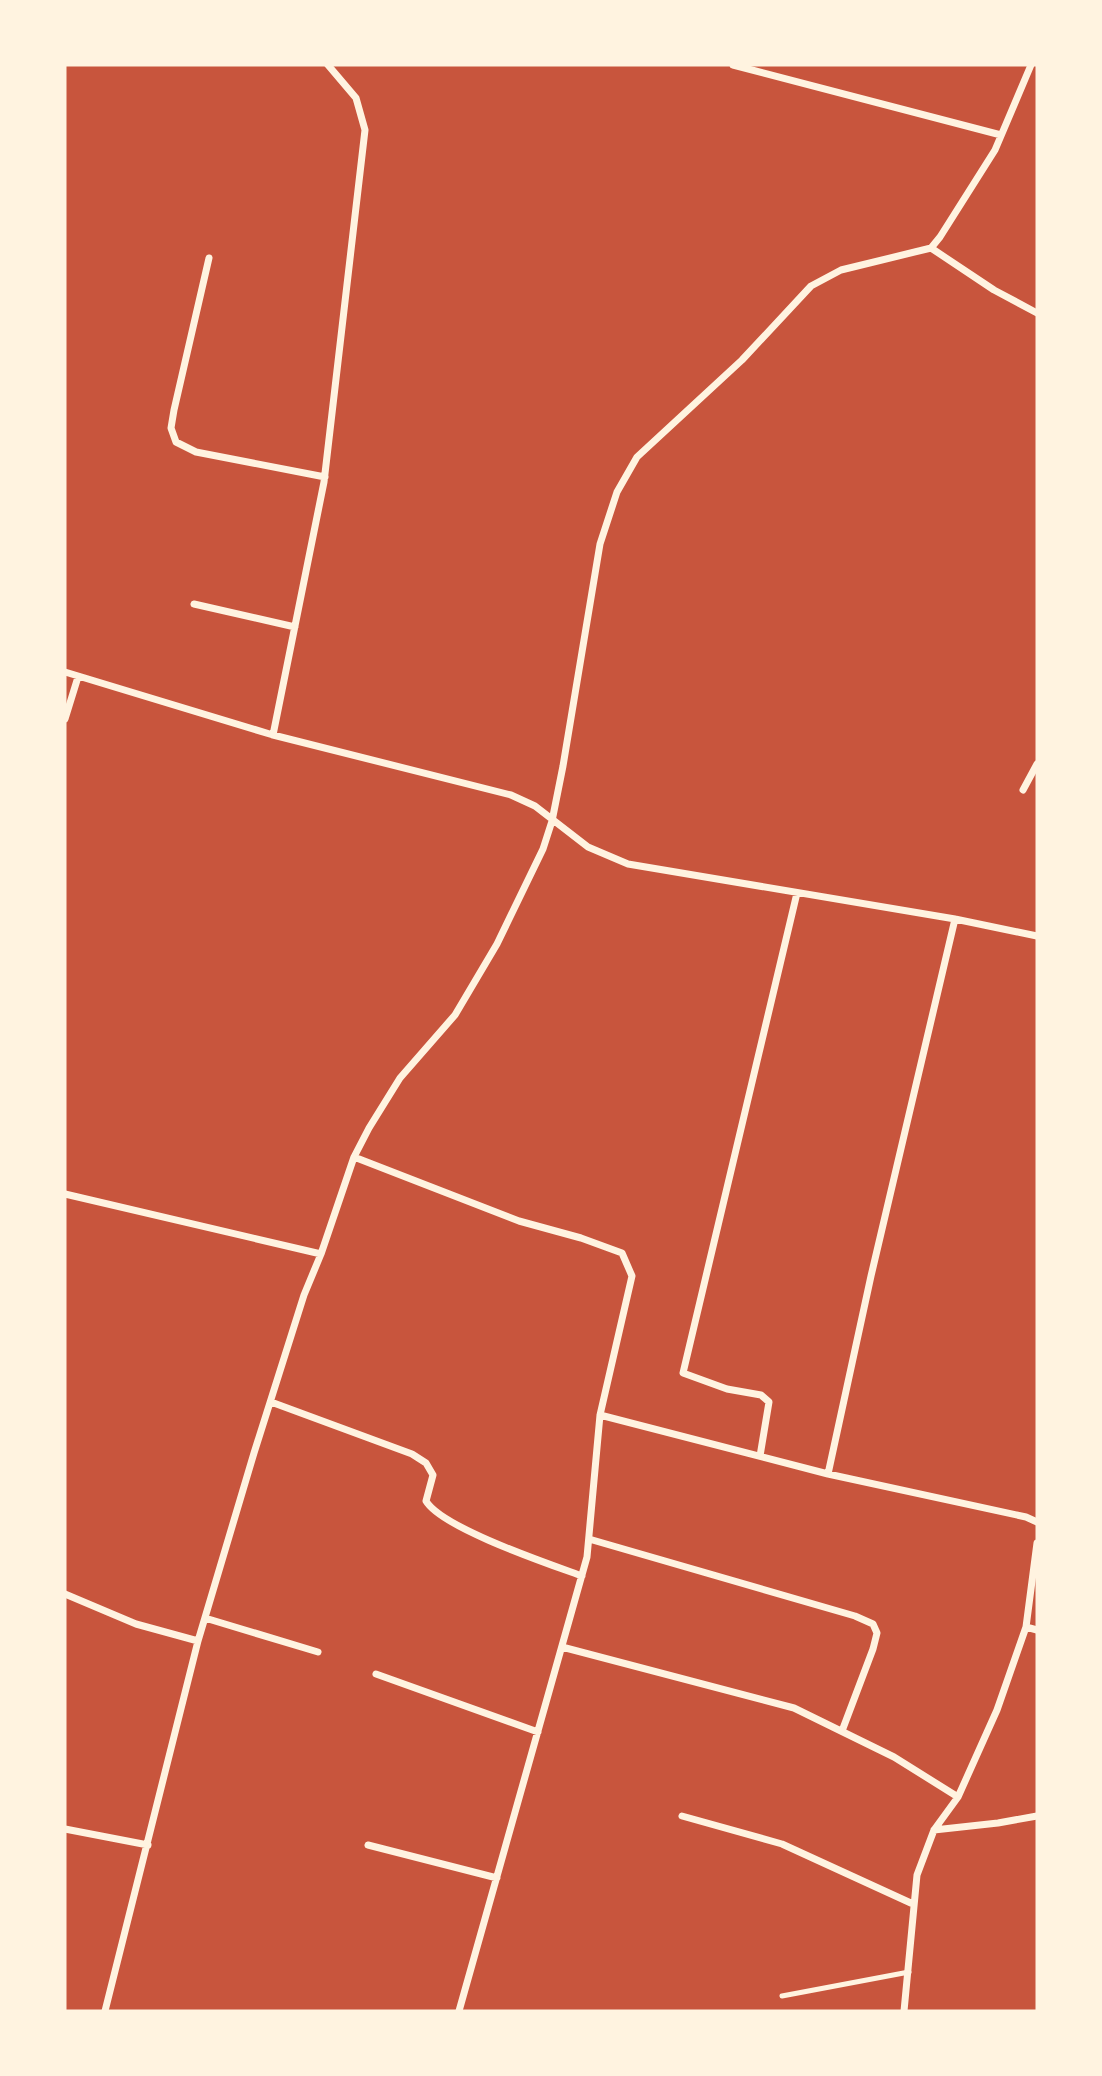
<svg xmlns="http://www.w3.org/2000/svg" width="1102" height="2076" viewBox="0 0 1102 2076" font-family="'Roboto Serif',serif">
<rect width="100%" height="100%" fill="#c8553d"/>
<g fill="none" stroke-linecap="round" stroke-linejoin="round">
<!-- service -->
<path stroke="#fff3e0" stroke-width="5" d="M 782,1996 L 909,1972"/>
<!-- minor -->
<path stroke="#fff3e0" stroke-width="7" d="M 733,65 L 1001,135
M 931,248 L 994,290 L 1037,313
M 209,258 L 174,410 L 171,428 L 176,442 L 196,452 L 325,477
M 194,604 L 295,627
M 65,672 L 273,735 L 511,795 L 535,806 L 588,847 L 628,864 L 955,919 L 1037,936
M 65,719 L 78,677
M 273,735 L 324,482 L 365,130 L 356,98 L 328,65
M 1023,790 L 1037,764
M 354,1157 L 519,1221 L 581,1238 L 622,1253 L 632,1276 L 600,1415 L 587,1557 L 459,2011
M 65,1194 L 321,1254
M 271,1402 L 412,1454 L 426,1463 L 433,1475 L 426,1501 C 442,1528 549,1564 582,1576
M 600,1415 L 828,1474 L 1026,1517 L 1037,1522
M 760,1456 L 769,1402 L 761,1395 L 727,1389 L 683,1373 L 797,893
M 828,1474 L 871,1276 L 955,919
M 589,1539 L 855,1616 L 873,1624 L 877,1633 L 873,1649 L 842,1731
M 65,1594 L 136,1624 L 198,1641
M 205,1618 L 318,1652
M 1026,1627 L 1037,1630
M 562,1647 L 794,1708 L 894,1757 L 958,1797
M 376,1674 L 538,1732
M 682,1816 L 782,1844 L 913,1904
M 65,1829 L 148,1845
M 934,1830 L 998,1823 L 1037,1816
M 368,1845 L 497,1878
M 105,2011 L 198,1641 L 254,1453 L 304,1295 L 321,1254 L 354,1157 L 369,1128 L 400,1078 L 455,1015 L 497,944 L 543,849 L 552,821 L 563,766 L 600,544 L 617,492 L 637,457 L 742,360 L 811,286 L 841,270 L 931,248 L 940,237 L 995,150 L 1031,65
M 904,2011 L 917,1875 L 934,1830 L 958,1797 L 997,1710 L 1026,1627 L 1037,1543"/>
</g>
<!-- border -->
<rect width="1102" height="2076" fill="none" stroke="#fff3e0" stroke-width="133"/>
</svg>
